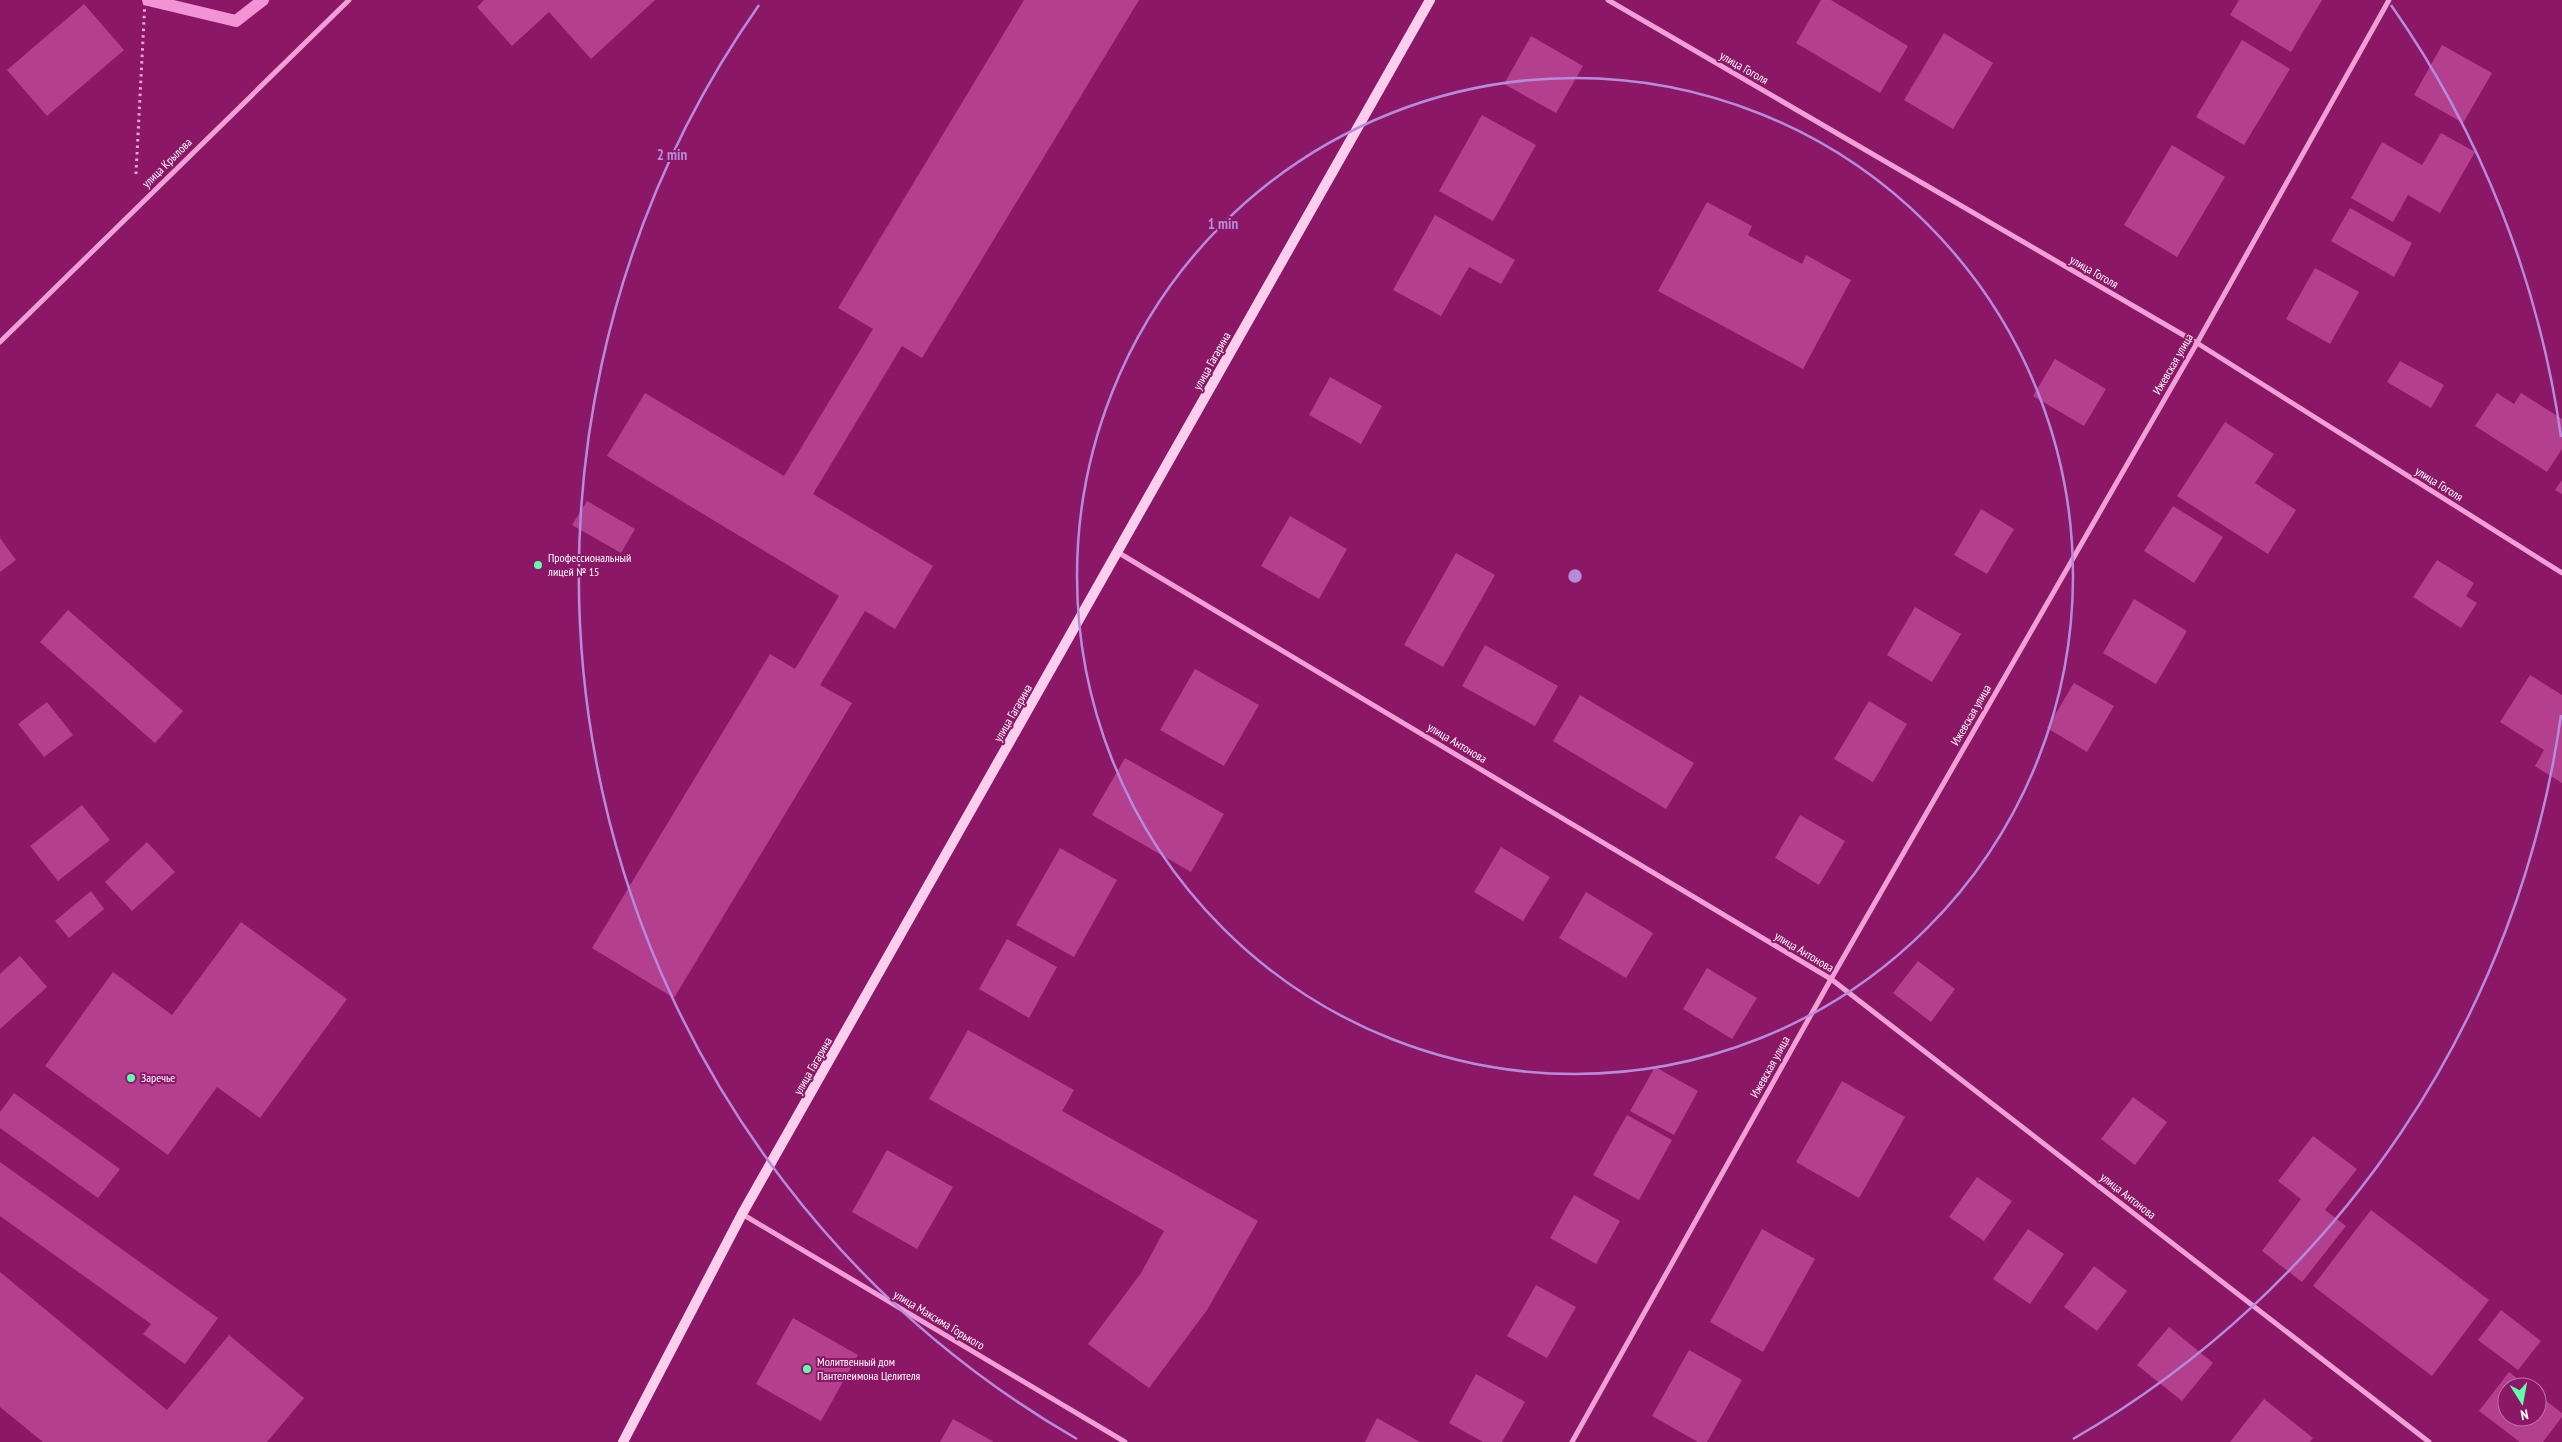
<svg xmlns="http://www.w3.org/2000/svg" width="2562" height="1442" viewBox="0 0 2562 1442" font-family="'PT Sans Narrow',sans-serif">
<rect width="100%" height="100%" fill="#8c1766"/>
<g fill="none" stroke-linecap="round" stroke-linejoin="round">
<!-- stream -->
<path stroke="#f293d5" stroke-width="12" d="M 148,0 L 236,21 L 263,0"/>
</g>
<!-- building -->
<path fill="#b53f8f" d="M 484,0 L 655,0 L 591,59 L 549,12 L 512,46 L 477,7 Z
M 1024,0 L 1139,0 L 922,358 L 902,346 L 813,494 L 933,566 L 895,629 L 865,611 L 820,685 L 852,703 L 674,998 L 592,948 L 770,654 L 795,669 L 839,596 L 607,456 L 645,393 L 784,476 L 873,329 L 838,308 Z
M 1821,0 L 1831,0 L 1908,46 L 1880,93 L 1796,43 Z
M 2239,0 L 2322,0 L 2291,52 L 2230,15 Z
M 84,4 L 124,50 L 47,116 L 7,70 Z
M 1944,33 L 1993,63 L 1953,129 L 1904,100 Z
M 1531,36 L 1583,66 L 1556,113 L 1504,84 Z
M 2242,40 L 2290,69 L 2244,145 L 2196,117 Z
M 2442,45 L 2492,73 L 2463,123 L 2414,95 Z
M 1482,115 L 1536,145 L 1493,221 L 1439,191 Z
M 2441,133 L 2475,152 L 2440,213 L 2408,195 L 2393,222 L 2351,198 L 2382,142 L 2422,165 Z
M 2172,145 L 2225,177 L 2177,257 L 2124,225 Z
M 1707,202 L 1752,226 L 1748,235 L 1802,264 L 1806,255 L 1851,280 L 1803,369 L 1658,291 Z
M 2350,208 L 2412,243 L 2394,277 L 2331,241 Z
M 1435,215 L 1515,260 L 1501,284 L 1469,267 L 1441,316 L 1393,290 Z
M 2315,268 L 2359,292 L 2330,344 L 2286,319 Z
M 2055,359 L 2106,389 L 2084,426 L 2033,396 Z
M 2400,361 L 2444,385 L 2431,408 L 2387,382 Z
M 1330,377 L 1382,406 L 1361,444 L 1309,415 Z
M 2497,393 L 2514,404 L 2521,393 L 2562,419 L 2562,449 L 2547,472 L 2475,426 Z
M 2225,422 L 2274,454 L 2255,483 L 2296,510 L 2268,554 L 2177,496 Z
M 2562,480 L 2562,494 L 2555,490 Z
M 587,501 L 635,529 L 621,553 L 572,525 Z
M 2173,506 L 2223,537 L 2194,583 L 2144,551 Z
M 1981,509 L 2014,529 L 1987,574 L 1954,555 Z
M 1290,516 L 1347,549 L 1319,599 L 1261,566 Z
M 0,538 L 16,560 L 0,572 Z
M 1456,553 L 1495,575 L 1443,667 L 1404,645 Z
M 2437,560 L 2474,583 L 2466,596 L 2477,603 L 2461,628 L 2413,597 Z
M 2134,599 L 2187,631 L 2156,684 L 2103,653 Z
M 1915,607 L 1961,634 L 1932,682 L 1887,655 Z
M 68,610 L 183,711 L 155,743 L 40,642 Z
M 1485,645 L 1558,686 L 1535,726 L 1462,686 Z
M 1195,669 L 1259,705 L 1224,766 L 1160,730 Z
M 2530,675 L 2562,695 L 2562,783 L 2535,766 L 2544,750 L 2500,722 Z
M 2074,683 L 2114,706 L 2087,752 L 2047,728 Z
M 1580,695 L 1694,763 L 1666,809 L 1553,741 Z
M 1869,701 L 1907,724 L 1873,782 L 1834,759 Z
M 47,702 L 73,735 L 44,757 L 18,724 Z
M 1125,758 L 1224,814 L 1191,872 L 1092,815 Z
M 82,805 L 110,840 L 58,881 L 30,846 Z
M 1800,815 L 1845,841 L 1819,885 L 1775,858 Z
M 147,842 L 175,872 L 132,911 L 105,882 Z
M 1501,847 L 1550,877 L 1523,921 L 1474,892 Z
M 1060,848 L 1117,880 L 1074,957 L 1016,925 Z
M 91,891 L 104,909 L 69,938 L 55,921 Z
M 1586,892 L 1653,933 L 1626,978 L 1559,938 Z
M 241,922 L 347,999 L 260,1118 L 217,1087 L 168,1155 L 45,1066 L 113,972 L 172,1015 Z
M 1007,939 L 1057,967 L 1029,1018 L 979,989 Z
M 20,956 L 47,987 L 0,1029 L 0,974 Z
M 1918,961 L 1955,989 L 1931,1022 L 1893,993 Z
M 1707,968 L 1757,998 L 1732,1039 L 1683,1009 Z
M 968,1030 L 1074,1090 L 1062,1111 L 1258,1221 L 1207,1310 L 1149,1388 L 1088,1344 L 1141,1273 L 1164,1231 L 929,1099 Z
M 1655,1067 L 1698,1091 L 1674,1135 L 1630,1111 Z
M 1842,1081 L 1905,1117 L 1859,1198 L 1796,1162 Z
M 14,1093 L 120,1169 L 98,1198 L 0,1128 L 0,1112 Z
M 2133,1097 L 2167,1122 L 2135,1165 L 2101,1139 Z
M 1627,1115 L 1672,1140 L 1639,1200 L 1593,1175 Z
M 2313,1136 L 2357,1169 L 2325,1210 L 2346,1226 L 2302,1282 L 2262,1251 L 2301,1199 L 2278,1181 Z
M 887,1150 L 953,1187 L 917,1249 L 852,1212 Z
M 0,1162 L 218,1318 L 185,1364 L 143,1334 L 151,1324 L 0,1216 Z
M 1977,1177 L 2012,1201 L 1984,1241 L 1949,1217 Z
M 1574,1195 L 1620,1221 L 1596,1264 L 1550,1238 Z
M 2371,1210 L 2489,1300 L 2432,1376 L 2313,1286 Z
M 1762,1229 L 1815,1259 L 1763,1352 L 1710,1322 Z
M 2028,1229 L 2064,1254 L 2030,1304 L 1993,1279 Z
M 2094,1266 L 2127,1291 L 2097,1331 L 2064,1307 Z
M 0,1272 L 167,1410 L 229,1335 L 304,1398 L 267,1442 L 43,1442 L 0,1407 Z
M 1536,1285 L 1576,1307 L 1547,1358 L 1507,1336 Z
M 2501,1310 L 2541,1341 L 2518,1370 L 2478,1340 Z
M 793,1318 L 858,1355 L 821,1421 L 756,1384 Z
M 2169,1327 L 2213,1363 L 2182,1401 L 2137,1365 Z
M 1689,1350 L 1742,1380 L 1707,1442 L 1698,1442 L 1652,1416 Z
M 2509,1372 L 2528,1387 L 2507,1387 L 2507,1417 L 2537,1417 L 2537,1394 L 2562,1413 L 2562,1417 L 2543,1442 L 2520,1442 L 2479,1411 Z
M 1476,1374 L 1525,1402 L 1502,1442 L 1483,1442 L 1449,1423 Z
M 2264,1399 L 2313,1438 L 2310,1442 L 2230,1442 Z
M 1377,1418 L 1420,1442 L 1365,1442 Z
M 953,1419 L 994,1442 L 940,1442 Z"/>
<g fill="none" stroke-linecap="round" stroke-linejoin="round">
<!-- path -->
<path stroke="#efa1d7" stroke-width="3" stroke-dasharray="2.5 4" stroke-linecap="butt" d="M 136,174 L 145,0"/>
<!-- street -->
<path stroke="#efa1d7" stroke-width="5" d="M 1608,0 L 2197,343 L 2562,573
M 0,342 L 349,0
M 1119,553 L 1831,979 L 2429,1442
M 742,1214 L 1125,1442
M 1572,1442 L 1831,979 L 2197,343 L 2389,0"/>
<!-- secondary -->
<path stroke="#faceec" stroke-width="10" d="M 623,1442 L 742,1214 L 1430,0"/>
</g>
<!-- distance rings -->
<g fill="none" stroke="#b68bdc" stroke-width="2.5">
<circle cx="1575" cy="576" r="498"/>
<path d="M2561 715A996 996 0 0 1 2073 1439M1077 1439A996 996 0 0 1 759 5M2391 5A996 996 0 0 1 2561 437"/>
</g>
<!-- markers -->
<g fill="#5fffaa" stroke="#8c1766" stroke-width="2">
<circle cx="538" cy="565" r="5"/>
<circle cx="131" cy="1078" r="5"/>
<circle cx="807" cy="1369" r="5"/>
</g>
<g text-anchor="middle" stroke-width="4" stroke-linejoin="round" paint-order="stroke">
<!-- street labels -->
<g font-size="12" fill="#fff" stroke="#8c1766">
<text transform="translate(1744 68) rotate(30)" y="4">улица Гоголя</text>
<text transform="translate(167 163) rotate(-45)" y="4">улица Крылова</text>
<text transform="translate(2094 272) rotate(30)" y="4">улица Гоголя</text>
<text transform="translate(1212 361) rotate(-61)" y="4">улица Гагарина</text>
<text transform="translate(2173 364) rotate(-60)" y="4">Ижевская улица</text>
<text transform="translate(2439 484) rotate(32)" y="4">улица Гоголя</text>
<text transform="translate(1013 713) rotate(-60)" y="4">улица Гагарина</text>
<text transform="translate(1971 715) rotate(-60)" y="4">Ижевская улица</text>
<text transform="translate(1457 743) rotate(31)" y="4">улица Антонова</text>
<text transform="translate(1804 952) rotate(31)" y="4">улица Антонова</text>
<text transform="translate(813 1066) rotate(-60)" y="4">улица Гагарина</text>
<text transform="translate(1770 1067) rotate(-61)" y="4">Ижевская улица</text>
<text transform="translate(2128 1196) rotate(38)" y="4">улица Антонова</text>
<text transform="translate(939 1320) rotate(31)" y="4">улица Максима Горького</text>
</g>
<!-- poi labels -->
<g font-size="12" fill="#fff" stroke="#8c1766" text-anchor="start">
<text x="548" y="562">Профессиональный<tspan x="548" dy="14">лицей № 15</tspan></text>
<text x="141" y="1082">Заречье</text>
<text x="817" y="1366">Молитвенный дом<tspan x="817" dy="14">Пантелеимона Целителя</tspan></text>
</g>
</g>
<circle cx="1575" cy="576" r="8" fill="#b68bdc" stroke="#8c1766" stroke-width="2.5"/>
<g font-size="15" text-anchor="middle" font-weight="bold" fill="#b68bdc" stroke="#8c1766" stroke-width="4" stroke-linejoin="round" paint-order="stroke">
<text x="672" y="160">2 min</text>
<text x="1223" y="229">1 min</text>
</g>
<!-- north arrow -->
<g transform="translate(2522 1402) rotate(169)"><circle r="24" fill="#8c1766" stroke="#ba74a3"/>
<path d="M0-4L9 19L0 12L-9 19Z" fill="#5fffaa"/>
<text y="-8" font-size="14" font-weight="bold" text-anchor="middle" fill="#ffffff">N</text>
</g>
</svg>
